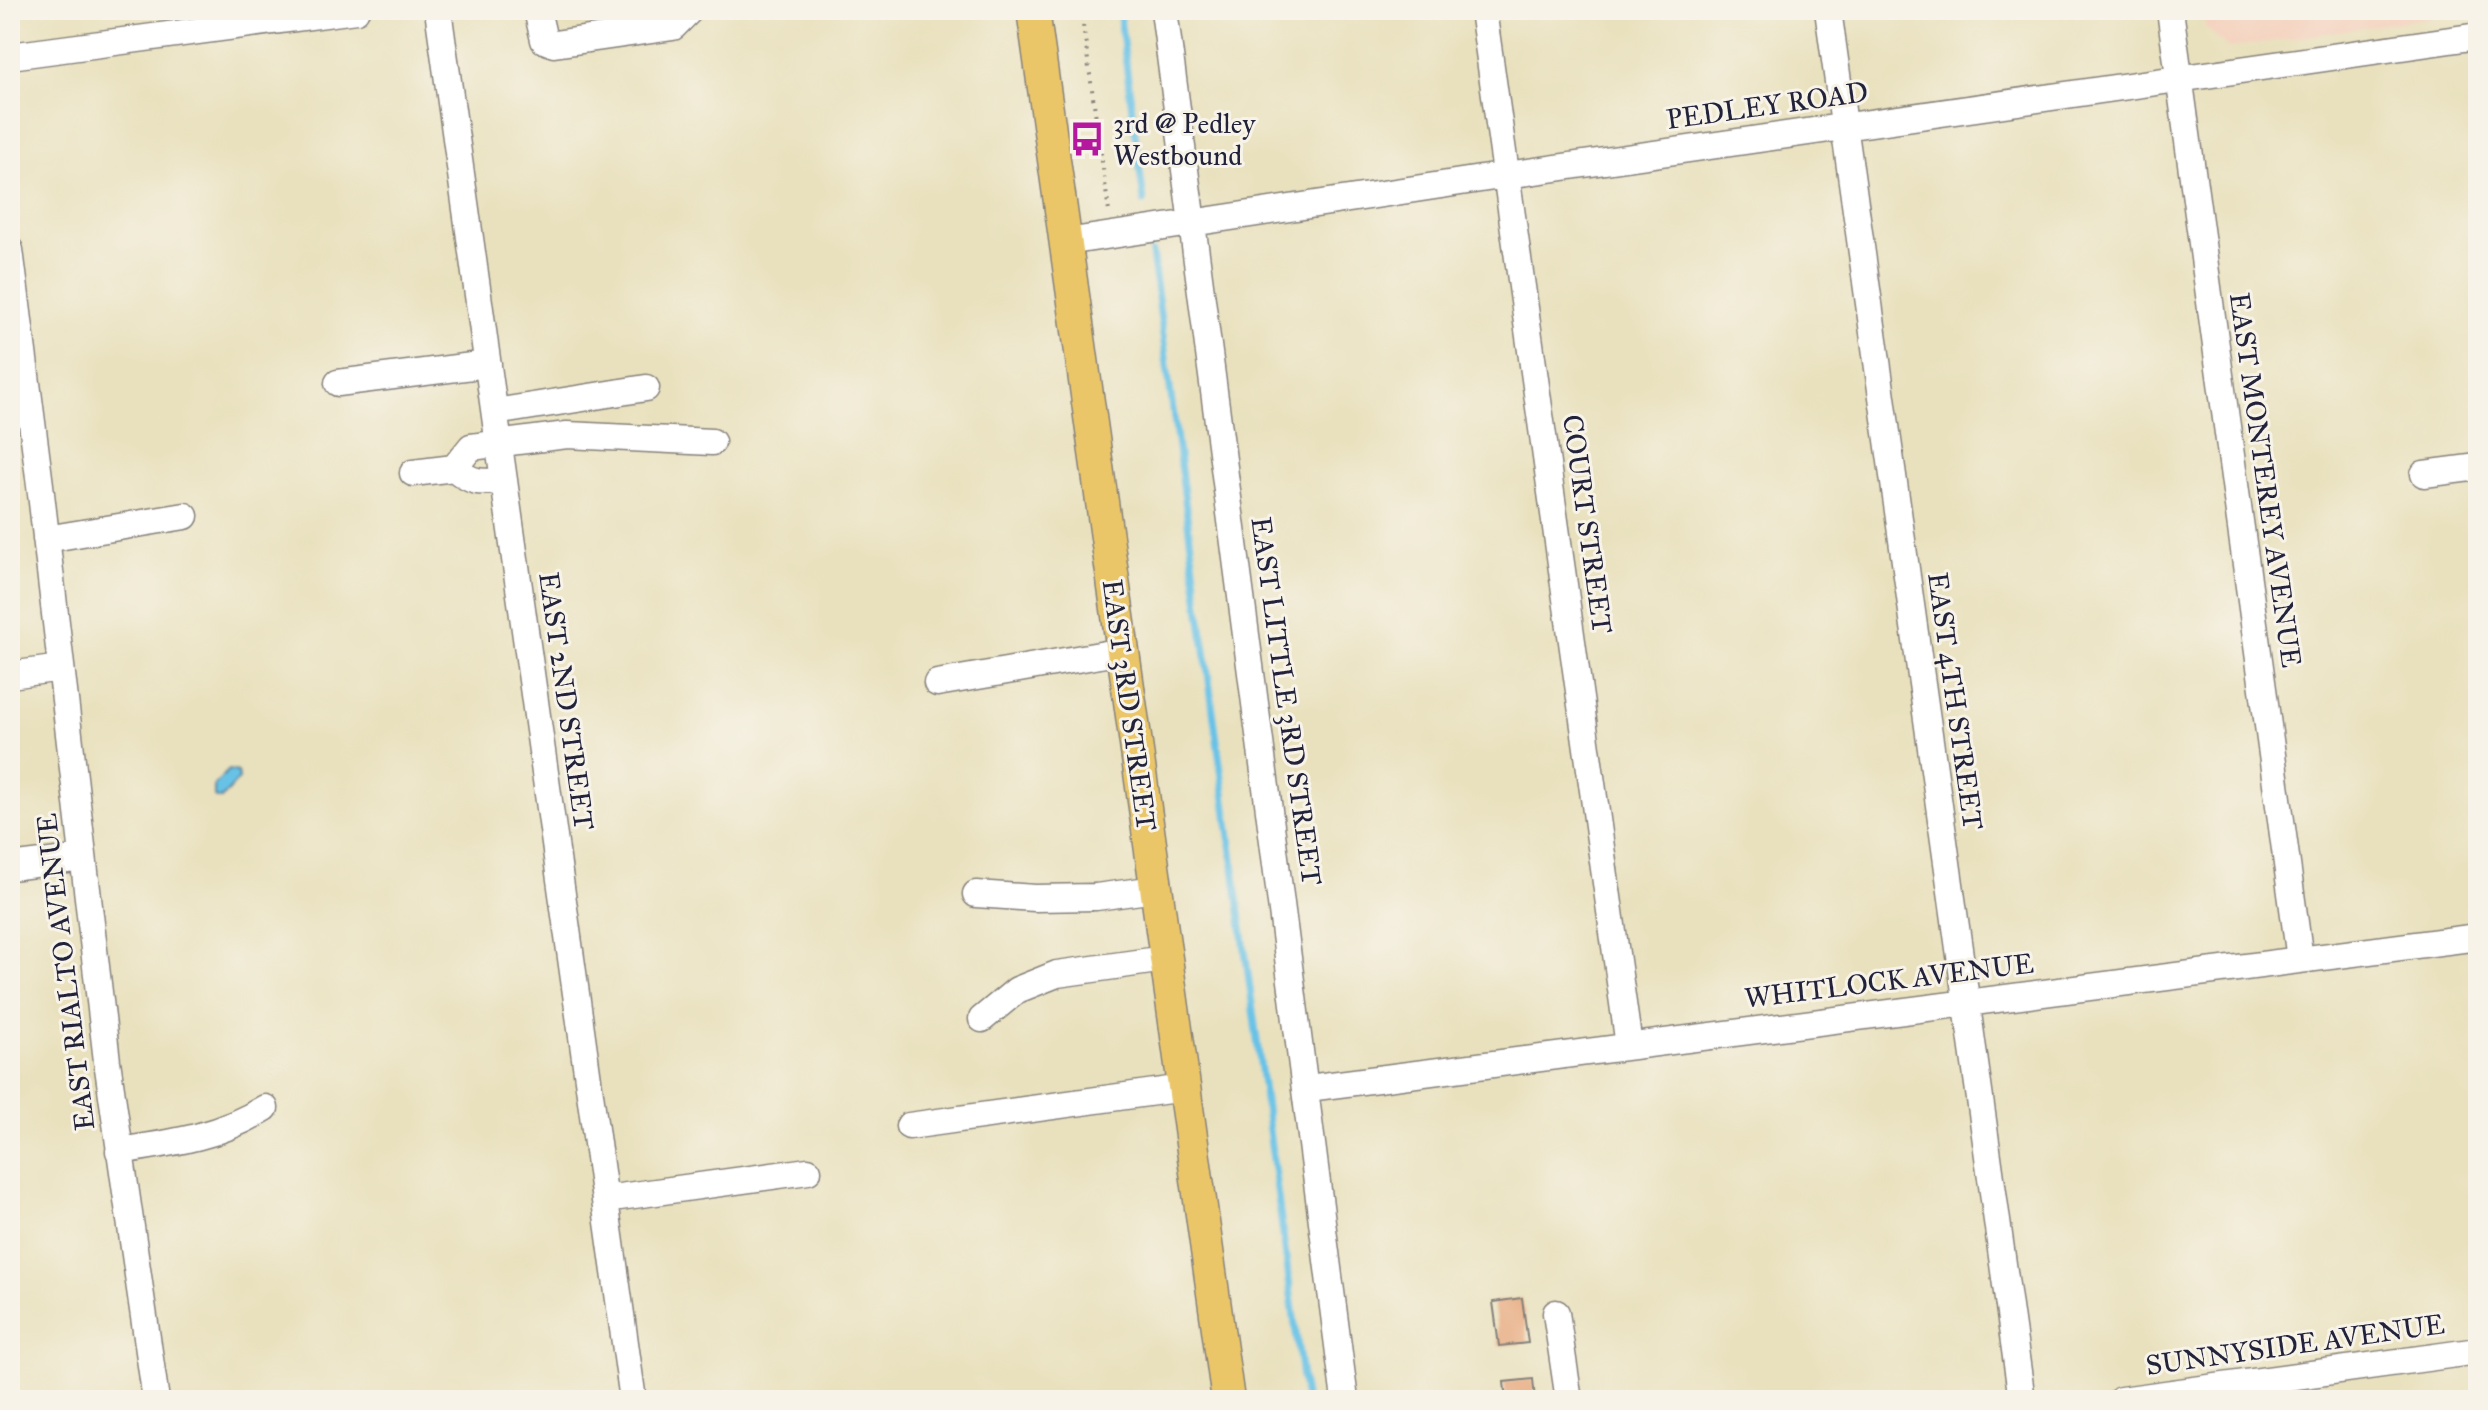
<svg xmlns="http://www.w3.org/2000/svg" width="2488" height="1410" viewBox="0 0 2488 1410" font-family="'IM FELL Great Primer',serif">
<rect width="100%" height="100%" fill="#f7f3e8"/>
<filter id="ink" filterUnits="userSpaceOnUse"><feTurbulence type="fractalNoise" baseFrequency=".0125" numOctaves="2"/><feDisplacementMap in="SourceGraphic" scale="16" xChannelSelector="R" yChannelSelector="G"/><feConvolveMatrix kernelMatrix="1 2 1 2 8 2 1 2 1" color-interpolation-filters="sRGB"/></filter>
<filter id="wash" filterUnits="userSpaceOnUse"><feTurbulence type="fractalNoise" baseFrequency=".006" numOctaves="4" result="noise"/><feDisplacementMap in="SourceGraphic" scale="32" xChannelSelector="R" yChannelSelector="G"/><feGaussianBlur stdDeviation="1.8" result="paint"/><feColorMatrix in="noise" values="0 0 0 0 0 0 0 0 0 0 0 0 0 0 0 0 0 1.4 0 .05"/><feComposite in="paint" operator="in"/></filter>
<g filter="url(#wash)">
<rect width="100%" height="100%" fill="#e9e1be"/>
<!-- built -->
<path fill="#f4d3c0" d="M 2203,10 L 2457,10 L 2454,14 L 2228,48 L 2205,27 Z"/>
<!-- water -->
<path fill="#68c2e6" stroke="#457290" stroke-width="2" d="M 229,770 L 238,772 L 239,779 L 221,799 L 214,797 L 214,785 Z"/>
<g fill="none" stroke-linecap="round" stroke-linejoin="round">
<!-- stream -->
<path stroke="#68c2e6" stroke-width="7" d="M 1119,10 L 1144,201
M 1152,253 L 1305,1400"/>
</g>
<g id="blocks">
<!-- building -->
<path fill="#e7a77c" d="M 1522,1298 L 1528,1343 L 1499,1346 L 1493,1302 Z
M 1533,1379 L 1535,1400 L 1506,1400 L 1504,1382 Z"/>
</g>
</g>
<g filter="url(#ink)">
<use href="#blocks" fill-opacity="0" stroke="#86827c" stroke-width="2"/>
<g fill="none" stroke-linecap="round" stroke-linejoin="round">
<!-- minor casing -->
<g stroke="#86827c" stroke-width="29">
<path id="minor" d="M 438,10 L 633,1400
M 537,10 L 544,40 L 554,44 L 673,27 L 690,10
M 1164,10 C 1221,474 1289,936 1345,1400
M 1483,10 L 1629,1046
M 1828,10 L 2022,1400
M 2170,10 L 2300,959
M 10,56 L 356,10
M 1066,242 L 1507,175 L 2478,36
M 10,250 L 40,485 L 107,1061 L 156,1400
M 338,383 L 488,364
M 495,412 L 646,388
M 454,468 C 473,484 480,483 504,480
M 413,473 L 454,468 L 471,447 L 567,435 L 712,442
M 2424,474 L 2478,467
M 46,539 L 185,516
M 10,675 L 61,668
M 937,683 L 1123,651
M 10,867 L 83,858
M 976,894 L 1035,898 L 1096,897 L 1156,889
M 982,1019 L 1017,990 L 1057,974 L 1165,959
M 1308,1088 L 2478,937
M 909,1126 L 1184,1088
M 119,1151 C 172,1143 219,1137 265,1108
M 605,1199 L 808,1171
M 1556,1313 L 1569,1400
M 2121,1400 L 2478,1351"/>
</g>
<!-- major casing -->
<g stroke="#86827c" stroke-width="35">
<path id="major" d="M 1033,10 L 1228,1400"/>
</g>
<!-- path -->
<path stroke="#86827c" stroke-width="4" stroke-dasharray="2 6" stroke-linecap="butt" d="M 1081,10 L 1109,212"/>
<!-- minor -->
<use href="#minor" stroke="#fff" stroke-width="26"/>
<!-- major -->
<use href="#major" stroke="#ebc669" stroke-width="32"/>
</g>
</g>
<!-- icons -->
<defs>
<g id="bus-bare" transform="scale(2.76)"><path d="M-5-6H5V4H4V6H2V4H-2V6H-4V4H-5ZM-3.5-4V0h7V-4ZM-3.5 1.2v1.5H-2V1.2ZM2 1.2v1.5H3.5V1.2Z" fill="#b5179e" stroke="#f7f3e8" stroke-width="2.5" paint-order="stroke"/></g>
</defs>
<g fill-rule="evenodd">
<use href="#bus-bare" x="1087" y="139"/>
</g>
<g text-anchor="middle" stroke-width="6" stroke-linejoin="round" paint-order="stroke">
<!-- street labels -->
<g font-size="28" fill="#22223b" stroke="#f7f3e8">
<text transform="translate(1767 105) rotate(-8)" y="10">PEDLEY ROAD</text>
<text transform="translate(2266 480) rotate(82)" y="10">EAST MONTEREY AVENUE</text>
<text transform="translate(1588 524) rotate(82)" y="10">COURT STREET</text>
<text transform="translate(567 701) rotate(82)" y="10">EAST 2ND STREET</text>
<text transform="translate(1287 701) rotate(82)" y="10">EAST LITTLE 3RD STREET</text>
<text transform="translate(1956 701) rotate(82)" y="10">EAST 4TH STREET</text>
<text transform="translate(1130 705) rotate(82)" y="10">EAST 3RD STREET</text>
<text transform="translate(65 972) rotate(-97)" y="10">EAST RIALTO AVENUE</text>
<text transform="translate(1889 980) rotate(-7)" y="10">WHITLOCK AVENUE</text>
<text transform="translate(2295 1344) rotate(-8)" y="10">SUNNYSIDE AVENUE</text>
</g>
<!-- poi labels -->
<g font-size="28" fill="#22223b" stroke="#f7f3e8" text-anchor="start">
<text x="1113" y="133">3rd @ Pedley<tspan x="1113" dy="32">Westbound</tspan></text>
</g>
</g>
<!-- margin -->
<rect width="2488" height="1410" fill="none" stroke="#f7f3e8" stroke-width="40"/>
</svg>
